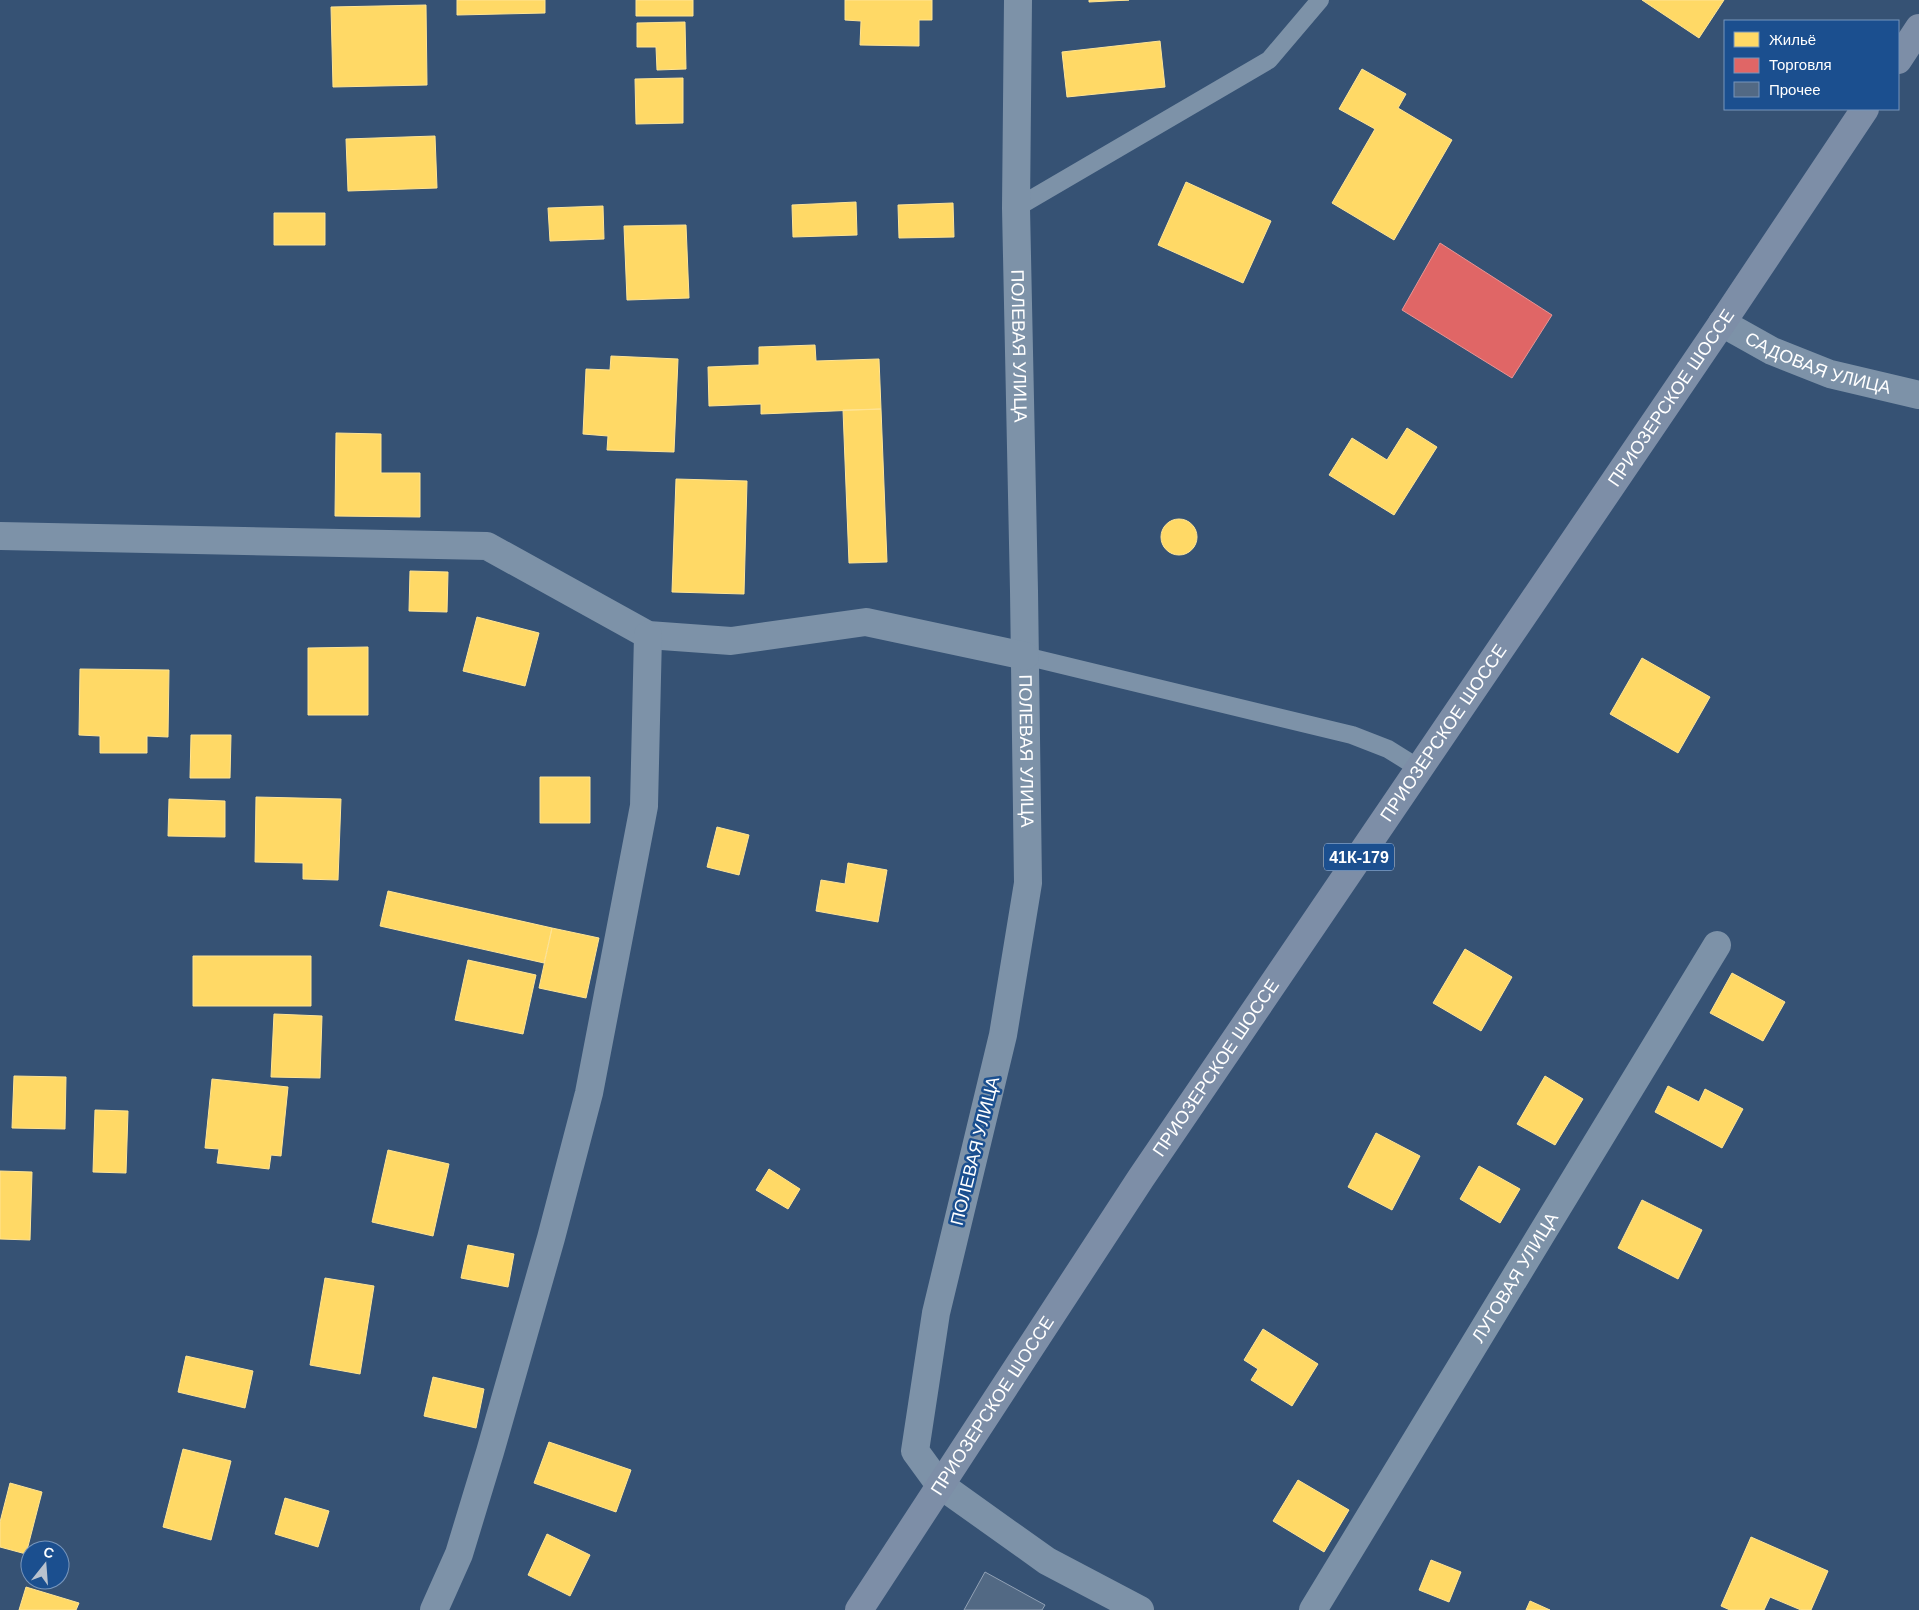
<svg xmlns="http://www.w3.org/2000/svg" width="1919" height="1610" viewBox="0 0 1919 1610" font-family="Helvetica,sans-serif">
<rect width="100%" height="100%" fill="#365274"/>
<!-- homes -->
<path fill="#ffd966" stroke="#ffe494" d="M 457,0 L 545,0 L 545,13 L 457,15 Z
M 636,0 L 693,0 L 693,16 L 636,16 Z
M 845,0 L 932,0 L 932,20 L 919,20 L 919,46 L 860,45 L 861,21 L 845,20 Z
M 1089,0 L 1129,0 L 1089,2 Z
M 1642,0 L 1724,0 L 1699,38 Z
M 426,5 L 427,85 L 333,87 L 331,7 Z
M 685,22 L 686,69 L 657,70 L 656,47 L 637,47 L 637,23 Z
M 1160,41 L 1165,87 L 1067,97 L 1062,52 Z
M 1362,69 L 1406,94 L 1398,108 L 1452,140 L 1394,240 L 1332,203 L 1375,129 L 1339,109 Z
M 683,78 L 683,123 L 636,124 L 635,79 Z
M 435,136 L 437,188 L 348,191 L 346,139 Z
M 1186,182 L 1271,221 L 1243,283 L 1158,245 Z
M 856,202 L 857,235 L 793,237 L 792,205 Z
M 953,203 L 954,237 L 899,238 L 898,205 Z
M 603,206 L 604,239 L 550,241 L 548,208 Z
M 274,213 L 325,213 L 325,245 L 274,245 Z
M 686,225 L 689,298 L 627,300 L 624,226 Z
M 815,345 L 816,361 L 879,359 L 881,409 L 761,414 L 761,404 L 709,406 L 708,367 L 759,365 L 759,347 Z
M 611,356 L 678,359 L 674,452 L 607,450 L 608,436 L 583,434 L 586,369 L 610,370 Z
M 881,409 L 887,562 L 849,563 L 843,410 Z
M 1407,428 L 1437,447 L 1394,515 L 1329,475 L 1352,438 L 1387,460 Z
M 336,433 L 381,434 L 381,473 L 420,473 L 420,517 L 335,516 Z
M 676,479 L 747,481 L 744,594 L 672,592 Z
M1161 537a18 18 0 1 1 36 0a18 18 0 1 1-36 0Z
M 410,571 L 448,572 L 447,612 L 409,611 Z
M 477,617 L 539,633 L 525,686 L 463,671 Z
M 368,647 L 368,715 L 308,715 L 308,648 Z
M 1642,658 L 1710,697 L 1678,753 L 1610,714 Z
M 80,669 L 169,670 L 168,737 L 147,736 L 147,753 L 100,753 L 100,736 L 79,735 Z
M 191,735 L 231,735 L 230,778 L 190,778 Z
M 540,777 L 590,777 L 590,823 L 540,823 Z
M 256,797 L 341,799 L 338,880 L 303,879 L 303,863 L 255,862 Z
M 169,799 L 225,801 L 225,837 L 168,836 Z
M 717,827 L 749,835 L 739,875 L 707,867 Z
M 848,863 L 887,870 L 878,922 L 816,911 L 821,880 L 845,884 Z
M 388,891 L 552,928 L 544,963 L 380,926 Z
M 552,928 L 599,938 L 586,998 L 539,988 Z
M 1465,949 L 1512,977 L 1481,1031 L 1433,1003 Z
M 193,956 L 311,956 L 311,1006 L 193,1006 Z
M 468,960 L 536,975 L 523,1034 L 455,1020 Z
M 1732,973 L 1785,1002 L 1763,1041 L 1710,1013 Z
M 274,1014 L 322,1016 L 320,1078 L 271,1077 Z
M 14,1076 L 66,1077 L 65,1129 L 12,1128 Z
M 1545,1076 L 1583,1099 L 1555,1145 L 1517,1124 Z
M 212,1079 L 288,1087 L 281,1156 L 271,1155 L 269,1169 L 217,1163 L 219,1149 L 205,1148 Z
M 1668,1086 L 1699,1102 L 1705,1089 L 1743,1109 L 1722,1148 L 1655,1112 Z
M 95,1110 L 128,1111 L 126,1173 L 93,1172 Z
M 1376,1133 L 1420,1156 L 1392,1210 L 1348,1187 Z
M 388,1150 L 449,1164 L 433,1236 L 372,1222 Z
M 1479,1166 L 1520,1189 L 1500,1223 L 1460,1199 Z
M 769,1169 L 800,1189 L 788,1209 L 756,1190 Z
M 0,1171 L 32,1172 L 30,1240 L 0,1239 Z
M 1642,1200 L 1702,1230 L 1678,1279 L 1618,1248 Z
M 468,1245 L 514,1254 L 508,1287 L 461,1278 Z
M 325,1278 L 374,1286 L 360,1374 L 310,1365 Z
M 1263,1329 L 1318,1364 L 1292,1406 L 1251,1380 L 1258,1369 L 1244,1360 Z
M 186,1356 L 253,1371 L 245,1408 L 178,1392 Z
M 433,1377 L 484,1389 L 476,1428 L 424,1416 Z
M 549,1442 L 631,1470 L 616,1512 L 534,1483 Z
M 183,1449 L 231,1461 L 211,1540 L 163,1527 Z
M 1298,1480 L 1349,1510 L 1324,1552 L 1273,1521 Z
M 10,1483 L 42,1492 L 26,1554 L 0,1547 L 0,1522 Z
M 285,1498 L 329,1511 L 318,1547 L 275,1534 Z
M 547,1534 L 590,1555 L 570,1596 L 528,1575 Z
M 1751,1537 L 1828,1571 L 1811,1610 L 1801,1610 L 1770,1597 L 1764,1610 L 1730,1610 L 1721,1606 Z
M 1431,1560 L 1461,1572 L 1449,1602 L 1419,1590 Z
M 26,1587 L 79,1603 L 76,1610 L 19,1610 Z
M 1530,1601 L 1550,1610 L 1526,1610 Z"/>
<!-- shops -->
<path fill="#e06666" stroke="#e99494" d="M 1440,243 L 1552,315 L 1512,378 L 1402,310 Z"/>
<!-- building -->
<path fill="#526984" stroke="#92a2b6" d="M 985,1572 L 1045,1605 L 1042,1610 L 964,1610 Z"/>
<g fill="none" stroke-linecap="round" stroke-linejoin="round">
<!-- service -->
<path stroke="#7d92a8" stroke-width="18" d="M 1016,208 L 1269,60 L 1320,0
M 1025,656 L 1352,735 L 1388,749 L 1420,769"/>
<!-- minor -->
<g stroke="#7d92a8" stroke-width="28">
<path id="s1" d="M 1018,0 L 1016,208 L 1024,591 L 1028,883 L 1003,1035 L 936,1313 L 915,1451 L 939,1484 L 1047,1561 L 1140,1610"/>
<path id="s2" d="M 1722,323 L 1772,351 L 1830,374 L 1919,395"/>
<path d="M 0,536 L 487,546 L 648,635 L 731,641 L 866,622 L 1025,656"/>
<path d="M 434,1610 L 459,1554 L 490,1452 L 551,1238 L 589,1093 L 644,806 L 648,635"/>
<path id="s3" d="M 1313,1610 L 1717,945"/>
</g>
<!-- primary -->
<g stroke="#7d8ea7" stroke-width="28">
<path d="M 1898,60 L 1919,28"/>
<path id="s4" d="M 859,1610 L 1141,1178 L 1722,323 L 1865,109"/>
</g>
</g>
<g text-anchor="middle" stroke-width="5" stroke-linejoin="round" paint-order="stroke">
<!-- shield labels -->
<rect fill="#1b4f8f" stroke="#bbcadd" stroke-width="1" x="1324" y="843.5" width="70" height="27" rx="4"/>
<g font-size="16" font-weight="bold" fill="#fff">
<text x="1359" y="863">41К-179</text>
</g>
<!-- street labels -->
<g font-size="18" fill="#fff" stroke="#1b4f8f">
<text dy="6" stroke="none"><textPath href="#s1" startOffset="346">ПОЛЕВАЯ УЛИЦА</textPath></text>
<text dy="6" stroke="none"><textPath href="#s2" startOffset="105">САДОВАЯ УЛИЦА</textPath></text>
<text dy="6" stroke="none"><textPath href="#s4" startOffset="1459">ПРИОЗЕРСКОЕ ШОССЕ</textPath></text>
<text dy="6" stroke="none"><textPath href="#s4" startOffset="1054">ПРИОЗЕРСКОЕ ШОССЕ</textPath></text>
<text dy="6" stroke="none"><textPath href="#s1" startOffset="751">ПОЛЕВАЯ УЛИЦА</textPath></text>
<text dy="6" stroke="none"><textPath href="#s4" startOffset="649">ПРИОЗЕРСКОЕ ШОССЕ</textPath></text>
<text transform="translate(975 1151) rotate(-76)" y="6">ПОЛЕВАЯ УЛИЦА</text>
<text dy="6" stroke="none"><textPath href="#s3" startOffset="389">ЛУГОВАЯ УЛИЦА</textPath></text>
<text dy="6" stroke="none"><textPath href="#s4" startOffset="244">ПРИОЗЕРСКОЕ ШОССЕ</textPath></text>
</g>
</g>
<!-- legend -->
<rect x="1724" y="20" width="175" height="90" fill="#1b4f8f" stroke="#7695bc"/>
<rect x="1734" y="32" width="25" height="15" fill="#ffd966" stroke="#7695bc"/>
<text x="1769" y="45" font-size="15" fill="#ffffff">Жильё</text>
<rect x="1734" y="58" width="25" height="15" fill="#e06666" stroke="#7695bc"/>
<text x="1769" y="70" font-size="15" fill="#ffffff">Торговля</text>
<rect x="1734" y="82" width="25" height="15" fill="#526984" stroke="#7695bc"/>
<text x="1769" y="95" font-size="15" fill="#ffffff">Прочее</text>
<!-- north arrow -->
<g transform="translate(45 1565) rotate(17)"><circle r="24" fill="#1b4f8f" stroke="#7695bc"/>
<path d="M0-4L9 19L0 12L-9 19Z" fill="#b9c2ce"/>
<text y="-8" font-size="14" font-weight="bold" text-anchor="middle" fill="#ffffff">С</text>
</g>
</svg>
